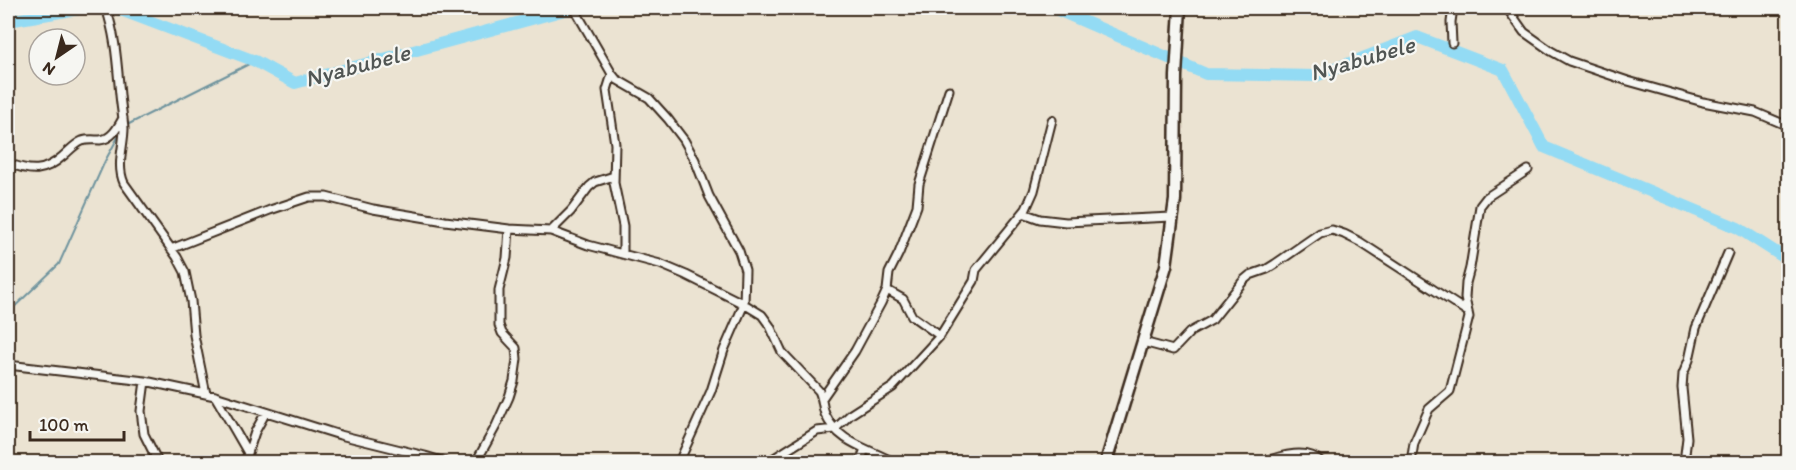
<svg xmlns="http://www.w3.org/2000/svg" width="1796" height="470" font-family="Itim,sans-serif">
	<rect width="100%" height="100%" fill="#ebe3d2"/>
	<filter id="ink" filterUnits="userSpaceOnUse"><feTurbulence type="fractalNoise" baseFrequency=".0167" numOctaves="2"/><feDisplacementMap in="SourceGraphic" scale="12" xChannelSelector="R" yChannelSelector="G"/><feConvolveMatrix kernelMatrix="1 2 1 2 8 2 1 2 1" color-interpolation-filters="sRGB"/></filter>
	<g filter="url(#ink)">
		<g fill="none" stroke-linecap="round" stroke-linejoin="round">
			<!-- stream -->
			<path stroke="#70949e" stroke-width="2" d="M 125,126 L 255,61
				M 8,313 L 59,264 L 105,161 L 122,130"/>
			<!-- river -->
			<path stroke="#93dbf4" stroke-width="12" d="M 115,8 L 255,61 L 295,83 L 572,8
				M 1053,8 L 1206,74 L 1316,76 L 1417,37 L 1503,70 L 1544,147 L 1738,228 L 1788,260
				M 8,21 L 84,8"/>
			<defs>
				<path id="street" d="M 106,8 C 116,37 117,64 120,95 C 121,106 123,117 124,128 C 124,146 116,165 124,183 L 177,257 L 185,272 L 191,301 L 194,335 L 206,394
					M 574,8 L 612,74 L 616,79 L 649,98 L 668,119 L 684,140 L 695,160 L 709,196 L 739,251 L 745,270 L 744,304 L 724,350 L 711,391 L 679,462
					M 1507,8 L 1524,32 L 1551,51 L 1569,61 L 1628,81 L 1703,102 L 1755,112 L 1788,126
					M 1452,43 L 1451,22 L 1453,8
					M 612,74 L 607,90 L 615,144 L 614,183 L 623,226 L 623,253
					M 8,163 C 31,172 44,173 63,156 C 69,151 75,144 82,141 C 88,139 94,140 100,140 C 112,139 118,127 123,118
					M 1023,213 L 1040,219 L 1066,222 L 1172,217
					M 551,231 L 571,211 L 589,187 L 595,182 L 614,176
					M 171,249 L 270,210 L 309,197 L 326,197 L 373,209 L 445,221 L 509,229 L 551,231 L 588,245 L 660,264 L 686,275 L 744,304 L 762,315 L 770,326 L 782,352 L 819,391 C 823,399 822,406 825,414 C 838,443 868,448 893,462
					M 887,290 L 903,299 L 912,316 L 940,336
					M 1143,342 L 1173,350 L 1190,332 L 1212,320 L 1244,280 L 1250,275 L 1267,269 L 1275,264 L 1320,233 L 1332,230 L 1344,234 L 1360,242 L 1468,312
					M 8,365 L 145,381 L 215,396 L 340,435 L 425,456 L 445,462
					M 145,381 L 141,411 L 144,434 L 158,462
					M 215,396 L 248,453
					M 823,397 L 855,351 L 881,303 L 887,290 L 889,273 L 899,253 L 917,206 L 919,184 L 949,90
					M 245,462 L 255,432 L 266,412
					M 476,462 L 496,426 L 509,397 L 514,381 L 517,359 L 516,348 L 502,333 L 499,325 L 499,290 L 507,258 L 509,229
					M 768,462 L 817,431 L 835,429 L 851,414 L 893,387 L 940,336 L 974,281 L 976,270 L 1026,209 L 1034,191 L 1052,120
					M 860,462 L 865,449
					M 1265,462 C 1281,455 1308,448 1321,462
					M 1411,462 L 1414,443 L 1429,409 L 1450,391 L 1469,317 L 1465,298 L 1466,283 L 1470,268 L 1480,206 L 1487,197 L 1528,170
					M 1684,462 L 1687,438 L 1682,388 L 1683,374 L 1689,360 L 1696,328 L 1728,253"/>
				<path id="secondary" d="M 1106,462 L 1166,266 L 1175,200 L 1176,76 L 1180,8"/>
			</defs>
			<!-- street casing -->
			<use href="#street" stroke="#3b2a1e" stroke-width="11"/>
			<!-- secondary casing -->
			<use href="#secondary" stroke="#3b2a1e" stroke-width="15"/>
			<!-- street -->
			<use href="#street" stroke="#f6f6f2" stroke-width="7"/>
			<!-- secondary -->
			<use href="#secondary" stroke="#f6f6f2" stroke-width="10"/>
		</g>
	</g>
	<g text-anchor="middle" dominant-baseline="central" stroke-width="4.5" stroke-linejoin="round" paint-order="stroke">
		<!-- water labels -->
		<g font-size="24" font-style="italic" fill="#515654" stroke="#f6f6f2">
			<text transform="translate(1362 58) rotate(-16)">Nyabubele</text>
			<text transform="translate(357 65) rotate(-15)">Nyabubele</text>
		</g>
	</g>
	<!-- margin -->
	<rect width="1796" height="470" fill="none" stroke="#f6f6f2" stroke-width="30"/>
	<rect x="15" y="15" width="1766" height="440" fill="none" stroke="#3b2a1e" stroke-width="2" filter="url(#ink)"/>
	<!-- north arrow -->
	<g transform="translate(57 57) rotate(215)"><circle r="28" fill="#f6f6f2" stroke="#aba49d" stroke-width="1.5"/>
	<path d="M0-4.5L10 22L0 15L-10 22Z" fill="#3b2a1e"/>
	<text y="-9" font-size="16" font-weight="bold" text-anchor="middle" fill="#3b2a1e">N</text>
	</g>
	<!-- scale -->
	<path d="M30 431v9h94v-9" fill="none" stroke="#3b2a1e" stroke-width="3"/>
	<text x="39" y="431" font-size="18" fill="#3b2a1e" stroke="#f6f6f2" stroke-width="4.5" paint-order="stroke">100 m</text>
</svg>
